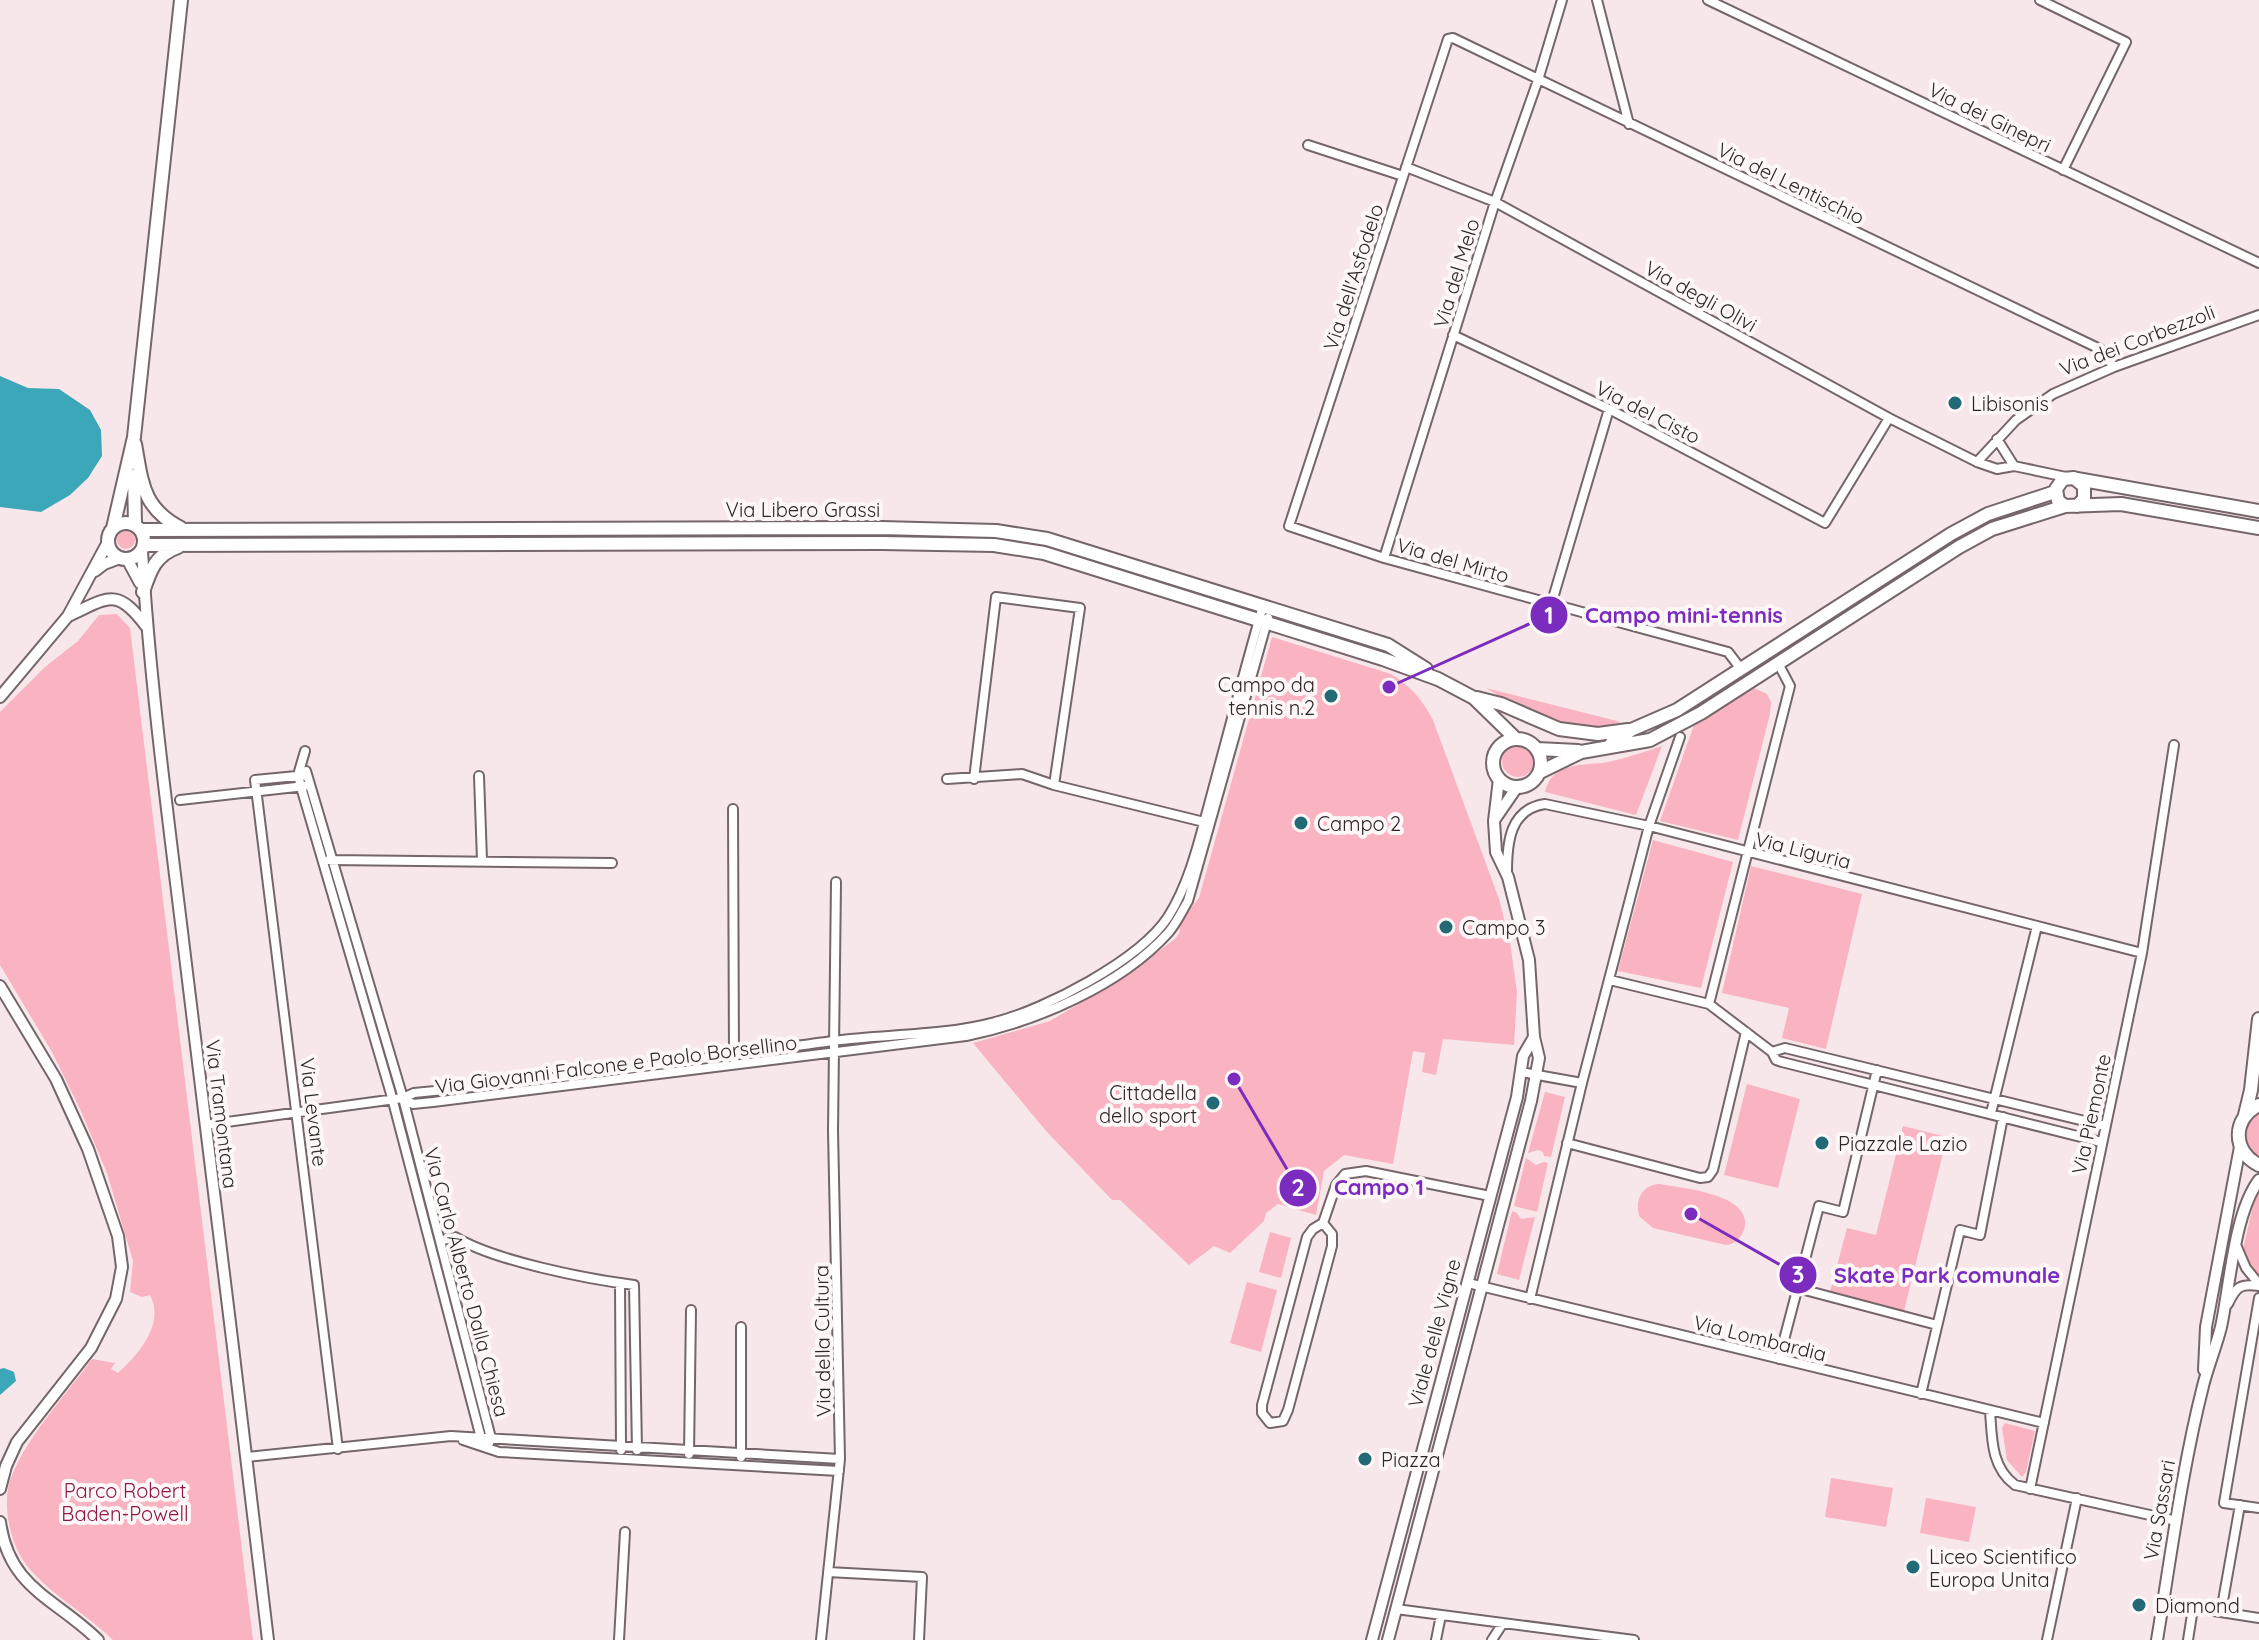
<svg xmlns="http://www.w3.org/2000/svg" width="2259" height="1640" font-family="Quicksand,sans-serif">
	<rect width="100%" height="100%" fill="#f7e7ea"/>
	<!-- green -->
	<path fill="#fab3c1" d="M117 540a9 9 0 1 1 18 0a9 9 0 1 1-18 0Z
		M 117,614 L 130,628 L 253,1640 L 113,1640 C 88,1615 45,1591 25,1563 C 9,1541 1,1500 12,1475 C 30,1433 65,1396 92,1359 L 115,1363 L 111,1369 L 118,1373 C 139,1354 165,1324 150,1295 L 142,1297 L 130,1292 L 133,1261 L 107,1173 L 80,1109 L 52,1052 L 0,965 L 0,712 L 45,667 L 78,641 L 99,615 Z
		M 1272,637 L 1391,674 C 1411,687 1422,699 1433,720 L 1499,899 L 1510,942 L 1517,992 L 1514,1045 L 1443,1039 L 1436,1075 L 1422,1072 L 1425,1053 L 1413,1051 L 1393,1164 L 1344,1155 L 1324,1171 L 1316,1215 L 1278,1204 L 1266,1213 L 1264,1221 L 1230,1253 L 1214,1246 L 1189,1265 L 1120,1200 L 1112,1200 L 1046,1131 L 973,1043 L 1050,1021 L 1121,979 L 1175,939 L 1180,932 L 1179,922 L 1199,898 Z
		M 1486,688 L 1621,722 C 1572,736 1527,713 1486,688 Z
		M 1754,688 L 1767,694 L 1771,702 L 1770,714 L 1738,840 L 1660,821 L 1694,725 Z
		M1502 761a16 16 0 1 1 32 0a16 16 0 1 1-32 0Z
		M 1662,746 L 1636,815 L 1545,792 C 1552,761 1584,766 1608,762 C 1626,758 1644,752 1662,746 Z
		M 1653,840 L 1733,862 L 1701,988 L 1618,971 Z
		M 1751,866 L 1862,894 L 1826,1049 L 1782,1038 L 1789,1008 L 1722,993 Z
		M 1747,1084 L 1800,1099 L 1778,1188 L 1724,1175 Z
		M 1545,1092 L 1565,1097 L 1551,1157 L 1544,1156 L 1543,1152 L 1538,1150 L 1528,1153 Z
		M 2259,1113 L 2259,1156 C 2242,1144 2242,1125 2259,1113 Z
		M 1903,1126 L 1947,1137 L 1904,1311 L 1830,1292 L 1847,1228 L 1876,1235 Z
		M 1526,1158 L 1536,1165 L 1544,1162 L 1548,1163 L 1537,1212 L 1514,1206 Z
		M 1659,1184 C 1681,1188 1756,1194 1744,1230 C 1740,1239 1735,1244 1726,1245 L 1653,1228 L 1639,1216 C 1635,1200 1642,1185 1659,1184 Z
		M 2259,1187 L 2259,1284 L 2241,1258 L 2256,1192 Z
		M 1512,1211 L 1517,1213 L 1521,1219 L 1535,1217 L 1519,1280 L 1497,1274 Z
		M 1270,1232 L 1291,1238 L 1281,1278 L 1259,1272 Z
		M 1247,1282 L 1277,1290 L 1261,1352 L 1230,1343 Z
		M 2005,1423 L 2035,1431 L 2026,1472 L 2022,1477 L 2007,1460 L 2002,1428 Z
		M 1831,1478 L 1893,1488 L 1886,1527 L 1825,1517 Z
		M 1926,1498 L 1976,1507 L 1969,1542 L 1920,1533 Z"/>
	<!-- water -->
	<path fill="#3ca7b8" d="M 0,376 L 28,388 L 59,389 L 90,410 L 101,430 L 102,456 L 88,478 L 70,495 L 41,512 L 0,507 Z
		M 4,1368 L 14,1372 L 16,1381 L 0,1395 L 0,1369 Z"/>
	<g fill="none" stroke-linecap="round" stroke-linejoin="round">
		<defs>
			<path id="minor" d="M 1597,0 L 1629,124
				M 1708,0 L 2259,263
				M 2040,0 L 2126,42 L 2063,170
				M 1308,145 L 1403,176
				M 1406,167 L 1495,202 L 1889,418 L 1977,462 L 1997,469 L 2014,466 L 2066,477
				M 1453,335 L 1609,409 L 1825,523 L 1889,418
				M 1997,439 L 2014,466
				M 1977,462 L 2016,420 L 2053,394 L 2114,367 L 2259,315
				M 1384,558 L 1495,202 L 1538,80 L 1562,0
				M 1551,605 L 1609,409
				M 1741,669 L 1728,652 L 1384,558 L 1289,526 L 1448,39 L 1453,38 L 2100,349 L 2114,367
				M 305,751 L 298,775 L 301,787 L 391,1094 L 481,1438 L 487,1448
				M 306,771 L 403,1098 L 491,1438 L 487,1448
				M 307,775 L 255,780 L 338,1449
				M 479,776 L 482,860
				M 947,779 L 1022,774 L 1054,785 L 1204,822
				M 974,779 L 996,597 L 1080,608 L 1054,785
				M 180,800 L 305,786
				M 733,809 L 734,1059
				M 329,860 L 612,863
				M 1507,872 C 1507,842 1510,809 1545,804 L 1649,826 L 2142,953
				M 1610,980 L 1709,1004 L 1772,1052 L 1776,1060 L 1782,1062 L 2101,1142
				M 1709,1004 L 1790,686 L 1778,663
				M 1772,1052 L 1785,1048 L 2105,1126
				M 1521,1072 L 1582,1083
				M 403,1098 L 413,1104 L 433,1102 L 966,1036 C 1035,1022 1120,986 1168,933 C 1176,924 1182,911 1188,901 L 1268,618
				M 1991,1113 L 2037,926
				M 205,1125 L 403,1098 L 414,1093 C 554,1080 694,1060 833,1041 C 886,1034 943,1036 995,1022 C 1044,1010 1140,960 1168,917 C 1191,881 1201,833 1212,793 C 1229,730 1245,668 1263,606
				M 1567,1143 L 1700,1178 L 1708,1177 L 1713,1170 L 1746,1032
				M 1323,1223 L 1332,1234 L 1332,1246 L 1288,1410 L 1283,1421 L 1270,1423 L 1262,1413 L 1262,1405 L 1307,1237 L 1313,1229 Z
				M 1323,1223 L 1336,1185 L 1345,1174 L 1366,1171 L 1490,1196
				M 440,1241 L 455,1237 C 495,1261 587,1279 634,1285 L 637,1450
				M 2237,1247 L 2246,1268 L 2259,1284
				M 620,1283 L 621,1450
				M 1468,1283 L 2044,1423
				M 1797,1288 L 1937,1325
				M 2259,1298 L 2224,1503 L 2259,1508
				M 1530,1299 L 1582,1083 L 1649,826 L 1680,737
				M 2228,1304 C 2236,1287 2240,1283 2259,1286
				M 1779,1359 L 1819,1206 L 1843,1212 L 1877,1070
				M 1921,1394 L 1960,1230 L 1980,1235 L 2003,1117
				M 1990,1410 C 1992,1439 1991,1467 2015,1485 L 2177,1521
				M 463,1440 L 499,1452 L 839,1471
				M 689,1454 L 691,1310
				M 247,1457 L 451,1436 L 840,1459
				M 741,1457 L 741,1327
				M 2030,1489 L 2142,953 L 2174,745
				M 828,1572 L 922,1577 L 919,1640
				M 2163,1603 L 2259,1618
				M 1396,1609 L 1634,1640
				M 2221,1612 L 2240,1505
				M 619,1640 L 625,1532
				M 821,1640 L 840,1459 L 833,1131 L 836,882
				M 1436,1640 L 1441,1615
				M 1492,1640 L 1503,1623
				M 2047,1640 L 2077,1498
				M 2188,1640 L 2193,1608"/>
			<path id="tertiary" d="M 142,551 C 150,684 168,816 184,948 C 211,1179 242,1409 268,1640
				M 127,559 L 140,583
				M 95,571 L 104,564 L 120,558
				M 68,616 C 108,598 116,586 146,626
				M 0,697 L 68,616 L 108,542
				M 1495,819 L 1517,787
				M 0,986 L 56,1079 L 88,1149 L 118,1236 L 122,1267 L 116,1299 L 91,1348 L 17,1442 L 6,1466 L 0,1489
				M 2204,1370 L 2206,1327 L 2240,1147
				M 0,1522 C 9,1589 57,1599 98,1640
				M 1372,1640 L 1517,1097 L 1523,1056 L 1534,1037
				M 1388,1640 L 1531,1101 L 1539,1058 L 1534,1037 L 1529,960 L 1508,877 L 1496,852 L 1494,821 L 1499,779
				M 2157,1640 C 2171,1556 2182,1469 2203,1386 C 2208,1366 2216,1347 2221,1327 C 2230,1286 2234,1213 2259,1180"/>
			<path id="secondary" d="M 135,444 C 142,482 142,508 181,528
				M 134,476 L 135,524
				M 2077,479 L 2259,511
				M 2077,506 L 2084,499 L 2084,486 L 2074,478 L 2063,479 L 2056,489 L 2058,501 L 2065,506 L 2121,504 L 2259,528
				M108 541a18 18 0 1 1 36 0a18 18 0 1 1-36 0Z
				M 113,528 L 134,437 L 181,0
				M 141,530 L 881,528 L 996,531 L 1047,539 L 1388,645 L 1426,669
				M 144,545 L 881,543 L 994,545 L 1044,553 L 1383,659 L 1438,679 L 1474,698 L 1515,738
				M 143,592 C 150,571 155,555 178,547
				M 1477,698 L 1501,704 L 1559,729 L 1598,734 L 1628,730
				M1493 763a24 24 0 1 1 48 0a24 24 0 1 1-48 0Z
				M 1611,744 L 1631,730 L 1677,710 L 1951,534 L 1988,514 L 2055,492
				M 1537,749 L 1578,751
				M 1540,772 L 1581,752 L 1650,740 L 1701,713 L 1959,547 L 1992,529 L 2065,506
				M 2259,1105 C 2232,1118 2232,1152 2259,1165
				M 2245,1115 L 2251,1090 L 2259,1019"/>
		</defs>
		<!-- minor casing -->
		<use href="#minor" stroke="#746669" stroke-width="12"/>
		<!-- tertiary casing -->
		<use href="#tertiary" stroke="#746669" stroke-width="14"/>
		<!-- secondary casing -->
		<use href="#secondary" stroke="#746669" stroke-width="16"/>
		<!-- minor -->
		<use href="#minor" stroke="#fff" stroke-width="8"/>
		<!-- tertiary -->
		<use href="#tertiary" stroke="#fff" stroke-width="10"/>
		<!-- secondary -->
		<use href="#secondary" stroke="#fff" stroke-width="12"/>
	</g>
	<!-- markers -->
	<g fill="#226b76" stroke="#fef7f8" stroke-width="3">
		<circle cx="1955" cy="403" r="8"/>
		<circle cx="1331" cy="696" r="8"/>
		<circle cx="1301" cy="823" r="8"/>
		<circle cx="1446" cy="927" r="8"/>
		<circle cx="1213" cy="1103" r="8"/>
		<circle cx="1822" cy="1143" r="8"/>
		<circle cx="1365" cy="1459" r="8"/>
		<circle cx="1913" cy="1567" r="8"/>
		<circle cx="2139" cy="1605" r="8"/>
	</g>
	<g text-anchor="middle" dominant-baseline="central" stroke-width="8" stroke-linejoin="round" paint-order="stroke">
		<!-- street labels -->
		<g font-size="20" fill="#2d2728" stroke="#fef7f8">
			<text transform="translate(1990 117) rotate(26)">Via dei Ginepri</text>
			<text transform="translate(1791 183) rotate(26)">Via del Lentischio</text>
			<text transform="translate(1456 273) rotate(-73)">Via del Melo</text>
			<text transform="translate(1353 277) rotate(-72)">Via dell'Asfodelo</text>
			<text transform="translate(1701 296) rotate(29)">Via degli Olivi</text>
			<text transform="translate(2137 340) rotate(-21)">Via dei Corbezzoli</text>
			<text transform="translate(1648 412) rotate(27)">Via del Cisto</text>
			<text x="803" y="509">Via Libero Grassi</text>
			<text transform="translate(1453 560) rotate(16)">Via del Mirto</text>
			<text transform="translate(1803 850) rotate(14)">Via Liguria</text>
			<text transform="translate(616 1064) rotate(-7)">Via Giovanni Falcone e Paolo Borsellino</text>
			<text transform="translate(314 1112) rotate(83)">Via Levante</text>
			<text transform="translate(222 1114) rotate(83)">Via Tramontana</text>
			<text transform="translate(2091 1114) rotate(-78)">Via Piemonte</text>
			<text transform="translate(467 1282) rotate(75)">Via Carlo Alberto Dalla Chiesa</text>
			<text transform="translate(1434 1333) rotate(-75)">Viale delle Vigne</text>
			<text transform="translate(1760 1338) rotate(14)">Via Lombardia</text>
			<text transform="translate(822 1341) rotate(-91)">Via della Cultura</text>
			<text transform="translate(2159 1510) rotate(-80)">Via Sassari</text>
		</g>
		<!-- poi labels -->
		<g font-size="20" fill="#2d2728" stroke="#fef7f8" text-anchor="start">
			<text x="1971" y="403">Libisonis</text>
			<text x="1315" y="684" text-anchor="end">Campo da<tspan x="1315" dy="23">tennis n.2</tspan></text>
			<text x="1317" y="823">Campo 2</text>
			<text x="1462" y="927">Campo 3</text>
			<text x="1197" y="1092" text-anchor="end">Cittadella<tspan x="1197" dy="23">dello sport</tspan></text>
			<text x="1838" y="1143">Piazzale Lazio</text>
			<text x="1381" y="1459">Piazza</text>
			<text x="1929" y="1556">Liceo Scientifico<tspan x="1929" dy="23">Europa Unita</tspan></text>
			<text x="2155" y="1605">Diamond</text>
		</g>
		<!-- park labels -->
		<g font-size="20" fill="#8d1842" stroke="#fef7f8">
			<text x="125" y="1490">Parco Robert<tspan x="125" dy="23">Baden-Powell</tspan></text>
		</g>
	</g>
	<!-- callouts -->
	<path fill="none" stroke="#7b2cbf" stroke-width="3" d="M1389 687L1549 615M1234 1079L1298 1188M1691 1214L1798 1275"/>
	<g fill="#7b2cbf" stroke="#fef7f8" stroke-width="3">
		<circle cx="1389" cy="687" r="8"/>
		<circle cx="1234" cy="1079" r="8"/>
		<circle cx="1691" cy="1214" r="8"/>
		<circle cx="1549" cy="615" r="20"/>
		<circle cx="1298" cy="1188" r="20"/>
		<circle cx="1798" cy="1275" r="20"/>
	</g>
	<g font-size="24" text-anchor="middle" font-weight="bold" fill="#fff">
		<text x="1549" y="624">1</text>
		<text x="1298" y="1196">2</text>
		<text x="1798" y="1283">3</text>
	</g>
	<g font-size="22" text-anchor="middle" font-weight="bold" fill="#7b2cbf" stroke="#fef7f8" stroke-width="8" stroke-linejoin="round" paint-order="stroke">
		<text x="1684" y="623">Campo mini-tennis</text>
		<text x="1379" y="1195">Campo 1</text>
		<text x="1947" y="1283">Skate Park comunale</text>
	</g>
</svg>
